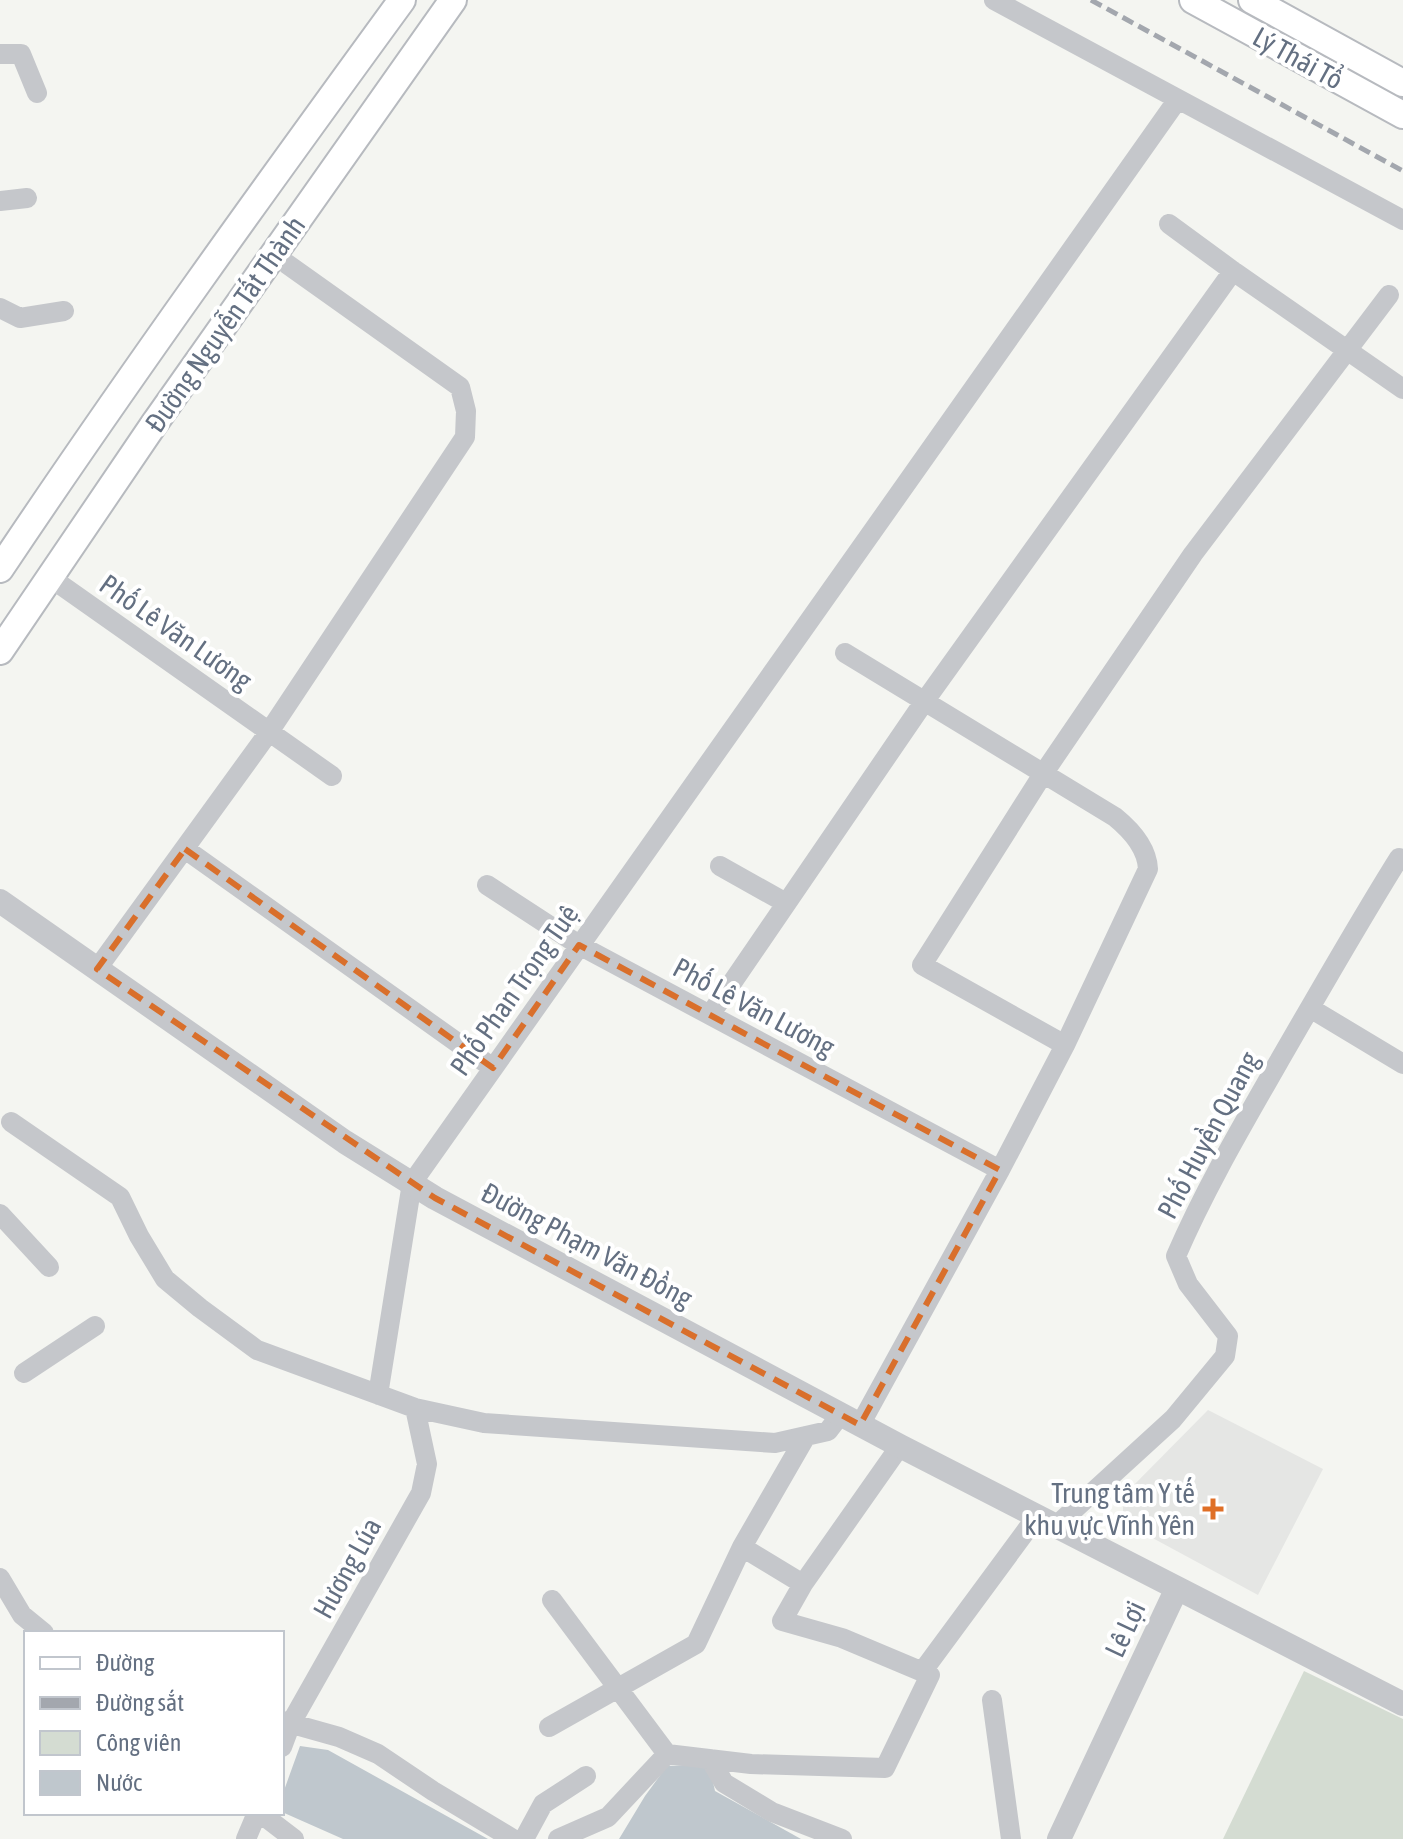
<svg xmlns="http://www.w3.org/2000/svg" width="1403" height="1839" font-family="'Asap Condensed',sans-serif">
	<rect width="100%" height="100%" fill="#f4f5f1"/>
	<!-- built -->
	<path fill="#e5e6e4" d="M 1208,1410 L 1323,1469 L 1258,1595 L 1123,1522 L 1123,1496 Z"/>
	<!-- green -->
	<path fill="#d4dcd2" d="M 1304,1671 L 1403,1719 L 1403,1839 L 1223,1839 Z"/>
	<!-- water -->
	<path fill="#bfc7cd" d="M 300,1746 L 328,1750 L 488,1839 L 343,1839 L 282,1812 L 282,1796 Z
		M 709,1764 L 715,1791 L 801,1839 L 619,1839 L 645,1796 L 667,1766 Z"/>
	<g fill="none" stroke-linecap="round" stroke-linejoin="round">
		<defs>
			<path id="secondary" d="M 1193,0 L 1403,115
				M 1252,0 L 1403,83
				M 0,569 C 129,376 265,188 402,0
				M 0,651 L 154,424 L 453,0"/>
		</defs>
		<!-- secondary casing -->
		<use href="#secondary" stroke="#b7babf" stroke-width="30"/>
		<!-- minor -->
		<path stroke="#c5c7cb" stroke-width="20" d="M 994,0 L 1403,220
			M 0,54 L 21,54 L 37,93
			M 0,201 L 27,198
			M 1169,224 L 1233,271 L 1403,389
			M 0,308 L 20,318 L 64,311
			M 51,578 L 332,776
			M 845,653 L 1115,817 C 1131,830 1147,848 1148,869 L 1065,1045 L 1000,1170 L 860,1425
			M 185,849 L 493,1068
			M 720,866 L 786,903
			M 487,885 L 579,945 L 1000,1170
			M 97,969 L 269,732 L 465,437 L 466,411 L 460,387 L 287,264
			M 1310,1008 L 1403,1064
			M 710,1015 L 924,702 L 1233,271
			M 1065,1045 L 922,965 L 1043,774 L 1193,554 L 1389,295
			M 11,1122 L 120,1197 L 139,1236 L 165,1279 L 200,1308 L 257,1350 L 415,1408 L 484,1423 L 775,1443 L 828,1431 L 841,1414
			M 0,1214 L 49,1267
			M 24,1373 L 95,1326
			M 378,1395 L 412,1183 L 1178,99
			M 1056,1526 L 1173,1419 L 1225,1356 L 1228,1336 L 1188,1284 L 1176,1256 C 1205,1189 1242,1126 1278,1063 C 1318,994 1357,925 1399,858 L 1403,861
			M 742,1547 L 803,1584
			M 0,1578 L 22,1615 L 44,1633
			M 552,1600 L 667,1754 L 751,1764 L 885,1768 L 930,1675 L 842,1638 L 782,1621 L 803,1584 L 900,1446
			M 922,1672 L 1037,1516
			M 992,1700 L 1011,1839
			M 282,1721 L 339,1737 L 378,1754 L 433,1791 L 513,1839
			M 549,1727 L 696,1644 L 742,1547 L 806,1436
			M 282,1747 L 291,1723 L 421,1493 L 427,1464 L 415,1408
			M 710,1759 L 724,1783 L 772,1812 L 842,1839
			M 260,1813 L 294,1839
			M 246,1839 L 257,1813
			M 524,1839 L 543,1804 L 586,1776
			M 558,1839 L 608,1817 L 667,1754"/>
		<!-- tertiary -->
		<path stroke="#c5c7cb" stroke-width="24" d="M 0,901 L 345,1142 L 435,1198 L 900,1446 L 1403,1704
			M 1059,1839 L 1177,1588"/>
		<!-- secondary -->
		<use href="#secondary" stroke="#fff" stroke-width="26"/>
		<!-- rail -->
		<path stroke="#a3a7ae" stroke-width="5" stroke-dasharray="12 6" stroke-linecap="butt" d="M 1091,0 L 1403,171"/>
	</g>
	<!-- marked area -->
	<path fill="none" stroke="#d96f2b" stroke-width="6" stroke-dasharray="16 10" stroke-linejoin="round" d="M 185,849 L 493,1068 L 579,945 L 1000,1170 L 860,1425 L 435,1198 L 97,969 Z"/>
	<!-- markers -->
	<path fill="#df6f26" stroke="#fff" stroke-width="3" d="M1209 1497h8v8h8v8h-8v8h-8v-8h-8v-8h8z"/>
	<g text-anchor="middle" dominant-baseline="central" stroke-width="8" stroke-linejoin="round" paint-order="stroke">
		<!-- street labels -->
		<g font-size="28" fill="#647082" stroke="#fff">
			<text transform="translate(1298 58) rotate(29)">Lý Thái Tổ</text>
			<text transform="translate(225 324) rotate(-55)">Đường Nguyễn Tất Thành</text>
			<text transform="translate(176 632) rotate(35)">Phố Lê Văn Lương</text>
			<text transform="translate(514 990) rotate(-55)">Phố Phan Trọng Tuệ</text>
			<text transform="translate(754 1007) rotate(28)">Phố Lê Văn Lương</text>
			<text transform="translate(1208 1135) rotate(-62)">Phố Huyền Quang</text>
			<text transform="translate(587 1245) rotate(28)">Đường Phạm Văn Đồng</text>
			<text transform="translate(347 1568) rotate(-61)">Hương Lúa</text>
			<text transform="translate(1125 1629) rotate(-65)">Lê Lợi</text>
		</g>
		<!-- poi labels -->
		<g font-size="28" fill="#647082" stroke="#fff" text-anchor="end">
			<text x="1195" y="1493">Trung tâm Y tế<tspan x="1195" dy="32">khu vực Vĩnh Yên</tspan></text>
		</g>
	</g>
	<!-- legend -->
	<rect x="24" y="1631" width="260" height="184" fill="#ffffff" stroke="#c1c6cd" stroke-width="2"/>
	<rect x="40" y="1657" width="40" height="12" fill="#ffffff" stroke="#c1c6cd" stroke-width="2"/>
	<text x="96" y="1671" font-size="24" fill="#647082">Đường</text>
	<rect x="40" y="1697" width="40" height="12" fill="#a3a7ae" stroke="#c1c6cd" stroke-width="2"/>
	<text x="96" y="1711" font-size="24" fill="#647082">Đường sắt</text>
	<rect x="40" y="1731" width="40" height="24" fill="#d4dcd2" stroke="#c1c6cd" stroke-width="2"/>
	<text x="96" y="1751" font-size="24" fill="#647082">Công viên</text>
	<rect x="40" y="1771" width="40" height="24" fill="#bfc7cd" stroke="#c1c6cd" stroke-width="2"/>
	<text x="96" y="1791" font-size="24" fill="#647082">Nước</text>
</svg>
